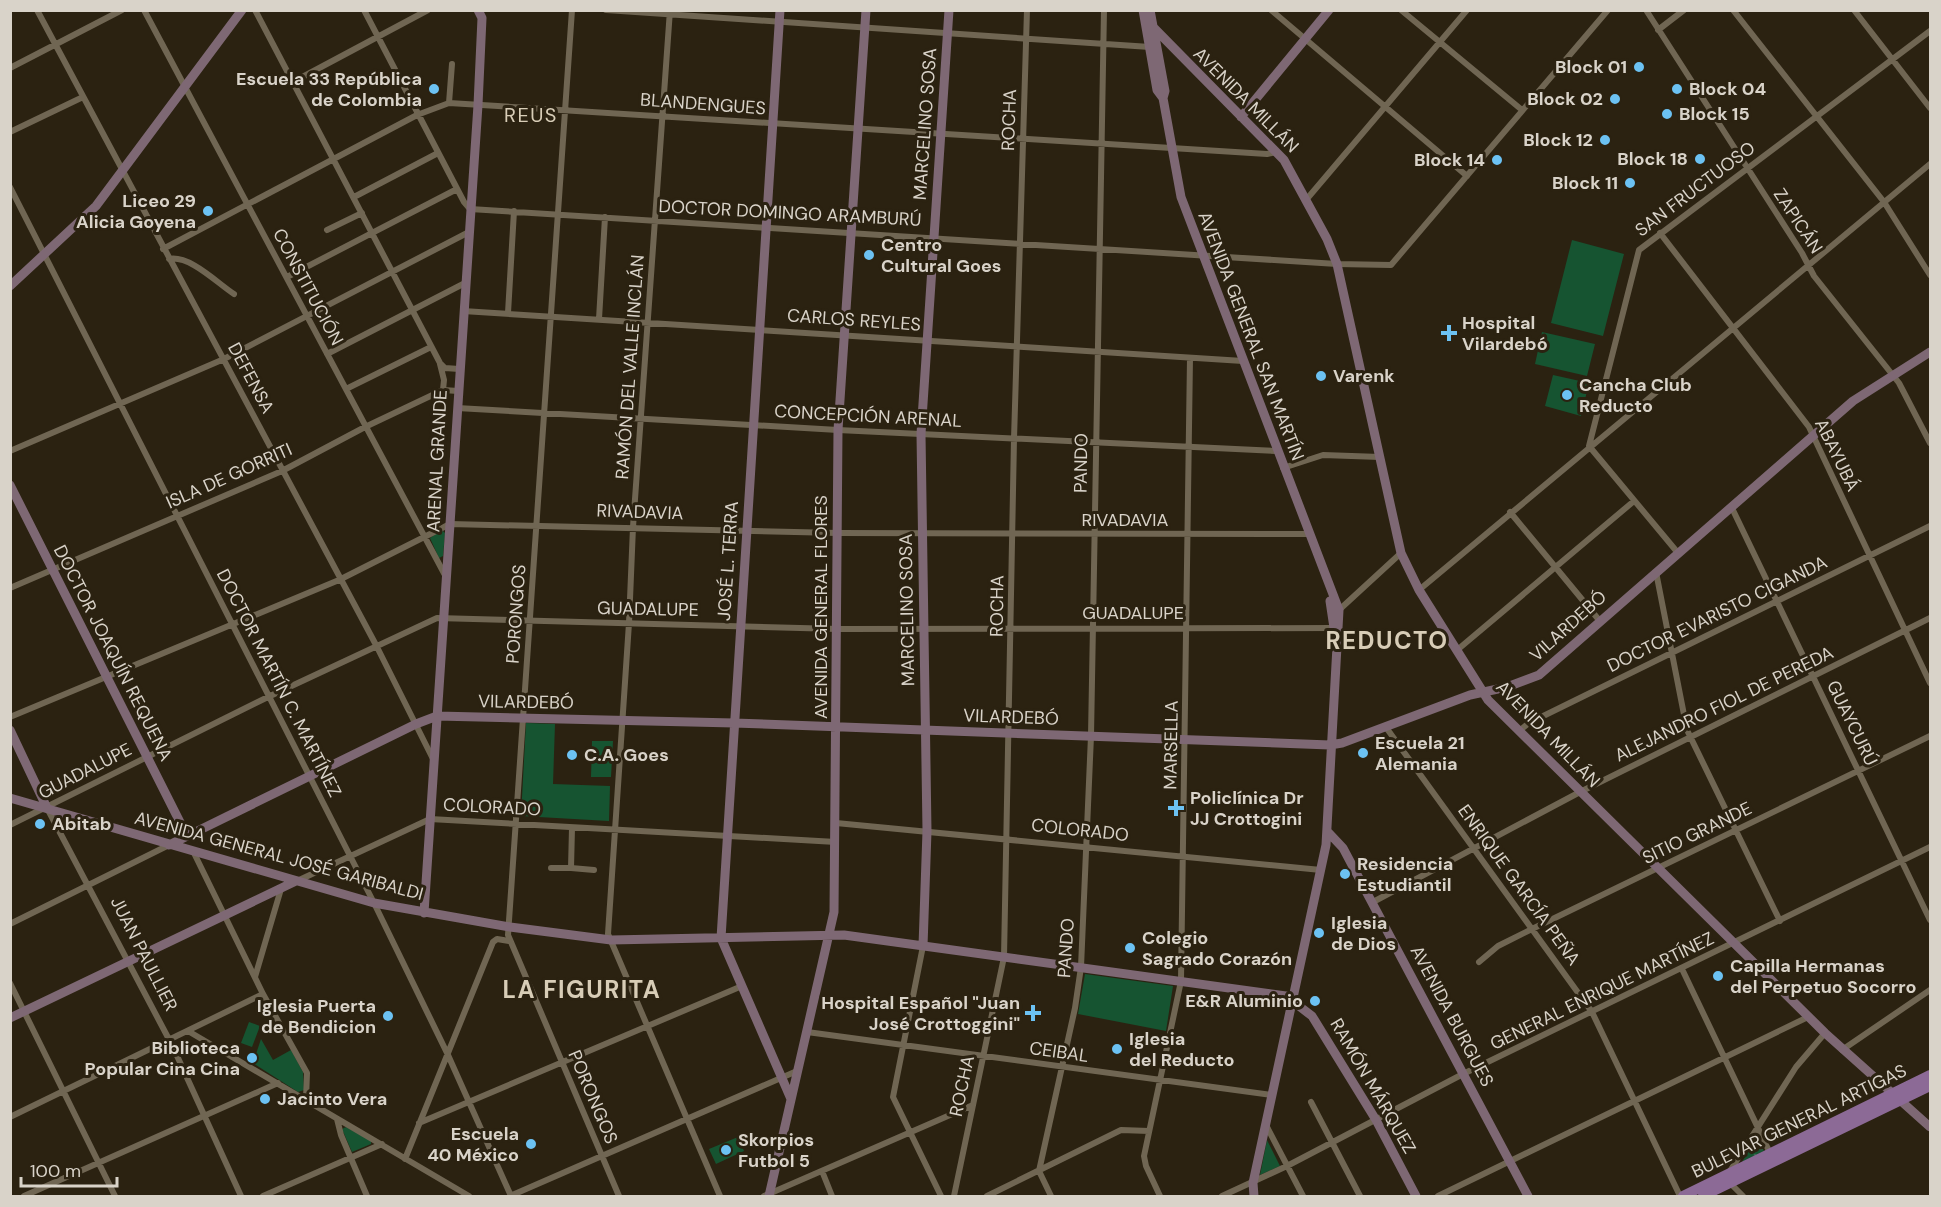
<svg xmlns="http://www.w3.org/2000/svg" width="1941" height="1207" font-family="'DM Sans',sans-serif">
	<defs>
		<pattern id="grass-dots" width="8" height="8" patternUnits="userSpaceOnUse" patternTransform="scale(1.5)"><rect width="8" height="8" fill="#165431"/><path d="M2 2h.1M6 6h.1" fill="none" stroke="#376c4e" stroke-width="1.8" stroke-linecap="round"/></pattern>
	</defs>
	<rect width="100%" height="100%" fill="#2b2211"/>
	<!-- grass -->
	<path fill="url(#grass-dots)" d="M 1756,1139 L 1759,1141 L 1764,1151 L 1742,1162 Z"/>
	<!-- park -->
	<path fill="#165431" d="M 1572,240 L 1624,254 L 1603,336 L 1551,323 Z
		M 1542,332 L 1595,344 L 1587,376 L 1535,364 Z
		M 1553,375 L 1589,383 L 1581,416 L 1545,406 Z
		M 442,530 L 445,533 L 443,556 L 439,558 L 430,538 Z
		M 526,723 L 555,724 L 553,784 L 610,786 L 609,821 L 521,816 Z
		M 592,741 L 613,741 L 611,777 L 591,777 Z
		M 1085,974 L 1173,986 L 1166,1031 L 1078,1014 Z
		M 249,1022 L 260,1026 L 252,1047 L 241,1043 Z
		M 261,1039 L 273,1060 L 291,1050 L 303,1072 L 304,1090 L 298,1092 L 253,1063 Z
		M 346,1127 L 371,1141 L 371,1144 L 352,1152 L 342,1129 Z
		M 738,1137 L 744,1151 L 716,1164 L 709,1149 Z
		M 1267,1140 L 1280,1166 L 1260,1175 Z"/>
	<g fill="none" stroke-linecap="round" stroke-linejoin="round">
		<!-- street -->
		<path stroke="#706653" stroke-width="6" d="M 37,10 L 376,645 L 434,761
			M 144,10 L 446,577
			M 255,10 L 440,363 L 445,368 L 459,369
			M 364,10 L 464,202 L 470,209 L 1337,264 L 1391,265 L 1608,10
			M 572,10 L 508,935 L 619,1196
			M 606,10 L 1150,47
			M 670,10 L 633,527 L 629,623 L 608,934 L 720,1196
			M 1271,10 L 1467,176
			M 1401,10 L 1522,110
			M 1646,10 L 1802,253 L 1814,276 L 1899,383 L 1930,443
			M 1733,10 L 1884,202 L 1930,275
			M 1854,10 L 1930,108
			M 1658,30 L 1684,10
			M 10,68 L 122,10
			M 293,82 L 428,10
			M 449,103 L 452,64
			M 10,132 L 83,97
			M 10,187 L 374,903 L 448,1055 L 511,1196
			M 354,197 L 438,153
			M 1306,200 L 1467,10
			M 327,230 L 362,213
			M 1660,233 L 1809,427 L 1930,683
			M 163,249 L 417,115 L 449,103 L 1267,154 L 1276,152
			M 169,259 C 190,255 217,283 234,294
			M 287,277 L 457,189
			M 463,311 L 1243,361
			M 508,313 L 514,211
			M 599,319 L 605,217
			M 327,354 L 465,283
			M 440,364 L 444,380 L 443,390
			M 346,389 L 431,347
			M 457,408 L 838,430 L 1276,451
			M 10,451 L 224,359 L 469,232
			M 1283,468 L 1323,455 L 1380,457
			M 1731,506 L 1930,920
			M 1510,512 L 1599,620
			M 1678,553 L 1589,446 L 1639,250 L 1930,31
			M 1656,572 L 1687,730 L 1780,921
			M 10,588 L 282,471 L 365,427 L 443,390 L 458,391
			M 1419,590 L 1930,164
			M 1336,610 L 1339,610 L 1401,553
			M 1456,651 L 1634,501
			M 10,717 L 339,580 L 450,524 L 838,533 L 1309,534
			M 1385,726 L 1592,1012 L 1680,1196
			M 1519,731 L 1529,723 L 1930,526
			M 47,808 L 173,1047 L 241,1196
			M 836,823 L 1321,870
			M 10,825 L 268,697 L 437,618 L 838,629 L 1333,628
			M 572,828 L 571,868 L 594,870
			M 193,851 L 263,994 L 307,1073 L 306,1099
			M 551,868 L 571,868
			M 297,881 L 430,819 L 836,842
			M 1373,902 L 1580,792 L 1930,618
			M 10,924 L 169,845
			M 923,946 L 893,1097 L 941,1196
			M 1479,962 L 1498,946 L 1532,929 L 1930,736
			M 1682,969 L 1770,1153
			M 255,977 L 281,889
			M 10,983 L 115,1196
			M 188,1031 L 469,1196
			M 807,1032 L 1272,1095
			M 1842,1050 L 1930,990
			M 1311,1102 L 1360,1196
			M 10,1117 L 263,994
			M 337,1119 L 341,1135 L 367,1196
			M 419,1123 L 742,986
			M 1266,1125 L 1303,1196
			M 405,1159 L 493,942 L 497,939 L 509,941
			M 822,1171 L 832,1196
			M 1730,1171 L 1796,1067 L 1825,1033
			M 1730,1183 L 1743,1196
			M 24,1196 L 278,1083
			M 263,1196 L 382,1144
			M 510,1196 L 797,1071
			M 764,1196 L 973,1105
			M 954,1196 L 1004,957 L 1014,439 L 1027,10
			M 987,1196 L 1121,1130 L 1149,1131
			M 1051,1196 L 1039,1171 L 1075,1008 L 1081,967 L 1091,736 L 1104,10
			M 1160,1196 L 1146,1166 L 1144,1156 L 1181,981 L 1190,358
			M 1222,1196 L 1287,1166 L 1463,1074 L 1930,847
			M 1438,1196 L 1808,1017"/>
		<!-- secondary -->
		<path stroke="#7e6874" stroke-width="9" d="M 780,10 L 721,938 L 791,1099
			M 1143,10 L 1157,90 L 1163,98
			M 1150,10 L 1165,91 L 1163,98 L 1181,197 L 1339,610 L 1326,845 L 1253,1183 L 1254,1196
			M 1154,28 L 1284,160 L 1327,239 L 1337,264 L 1401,553 L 1419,590 L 1488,700 L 1825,1033 L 1930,1127
			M 1241,117 L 1329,10
			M 10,286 L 96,206 L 242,10
			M 10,485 L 187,836
			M 1330,601 L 1336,641
			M 10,730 L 47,808
			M 10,798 L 374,903 L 510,927 L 611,940 L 844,935 L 1286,996 L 1312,1016 L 1376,1120 L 1416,1196
			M 1327,831 L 1343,848 L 1528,1196
			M 169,845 L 416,724 L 437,716 L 734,723 L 1330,745 L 1342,743 L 1470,695 L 1507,687 L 1539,675 L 1853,401 L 1930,352
			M 424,913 L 478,105 L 482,18 L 478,10
			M 923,946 L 927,831 L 921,434 L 949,10
			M 10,1018 L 296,881
			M 769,1196 L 834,912 L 838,430 L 866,10"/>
		<!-- primary -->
		<path stroke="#8c6a96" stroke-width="10" d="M 1683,1196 L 1930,1075
			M 1703,1196 L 1930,1086"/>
	</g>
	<!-- markers -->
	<g fill="#6cc2f3" stroke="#2b2211" stroke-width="2">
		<circle cx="1639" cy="67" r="6"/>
		<circle cx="434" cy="89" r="6"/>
		<circle cx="1677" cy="89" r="6"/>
		<circle cx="1615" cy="99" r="6"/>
		<circle cx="1667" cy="114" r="6"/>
		<circle cx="1605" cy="140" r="6"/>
		<circle cx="1700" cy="159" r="6"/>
		<circle cx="1497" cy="160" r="6"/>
		<circle cx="1630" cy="183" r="6"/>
		<circle cx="208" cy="211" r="6"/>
		<circle cx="869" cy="255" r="6"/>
		<path d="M1446 324h6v6h6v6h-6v6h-6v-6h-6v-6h6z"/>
		<circle cx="1321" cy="376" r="6"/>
		<circle cx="1567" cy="395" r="6"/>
		<circle cx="1363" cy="753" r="6"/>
		<circle cx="572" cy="755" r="6"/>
		<path d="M1173 799h6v6h6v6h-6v6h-6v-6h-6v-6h6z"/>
		<circle cx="40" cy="824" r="6"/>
		<circle cx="1345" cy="874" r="6"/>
		<circle cx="1319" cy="933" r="6"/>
		<circle cx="1130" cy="948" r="6"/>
		<circle cx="1718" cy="976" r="6"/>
		<circle cx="1315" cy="1001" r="6"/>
		<path d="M1030 1004h6v6h6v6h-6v6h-6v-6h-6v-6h6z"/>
		<circle cx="388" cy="1016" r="6"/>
		<circle cx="1117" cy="1049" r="6"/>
		<circle cx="252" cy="1058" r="6"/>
		<circle cx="265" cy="1099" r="6"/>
		<circle cx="531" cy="1144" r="6"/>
		<circle cx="726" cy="1150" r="6"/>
	</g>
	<g text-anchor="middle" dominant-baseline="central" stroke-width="6" stroke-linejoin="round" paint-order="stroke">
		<!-- poi labels -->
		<g font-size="18" font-weight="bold" fill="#d9d3c9" stroke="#2b2211" text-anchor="start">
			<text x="1627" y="67" text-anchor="end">Block 01</text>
			<text x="422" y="79" text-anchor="end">Escuela 33 República<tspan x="422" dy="21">de Colombia</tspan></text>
			<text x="1689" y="89">Block 04</text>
			<text x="1603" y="99" text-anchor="end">Block 02</text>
			<text x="1679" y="114">Block 15</text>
			<text x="1593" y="140" text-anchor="end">Block 12</text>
			<text x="1688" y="159" text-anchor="end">Block 18</text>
			<text x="1485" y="160" text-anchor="end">Block 14</text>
			<text x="1618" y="183" text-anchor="end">Block 11</text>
			<text x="196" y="201" text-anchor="end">Liceo 29<tspan x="196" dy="21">Alicia Goyena</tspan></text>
			<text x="881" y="245">Centro<tspan x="881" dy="21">Cultural Goes</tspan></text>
			<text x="1462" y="323">Hospital<tspan x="1462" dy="21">Vilardebó</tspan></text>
			<text x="1333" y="376">Varenk</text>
			<text x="1579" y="385">Cancha Club<tspan x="1579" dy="21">Reducto</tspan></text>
			<text x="1375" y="743">Escuela 21<tspan x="1375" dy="21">Alemania</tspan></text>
			<text x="584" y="755">C.A. Goes</text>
			<text x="1190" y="798">Policlínica Dr<tspan x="1190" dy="21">JJ Crottogini</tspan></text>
			<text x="52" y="824">Abitab</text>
			<text x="1357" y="864">Residencia<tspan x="1357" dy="21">Estudiantil</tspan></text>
			<text x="1331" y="923">Iglesia<tspan x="1331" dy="21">de Dios</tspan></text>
			<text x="1142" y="938">Colegio<tspan x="1142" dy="21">Sagrado Corazón</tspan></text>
			<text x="1730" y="966">Capilla Hermanas<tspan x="1730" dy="21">del Perpetuo Socorro</tspan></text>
			<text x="1303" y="1001" text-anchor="end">E&amp;R Aluminio</text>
			<text x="1020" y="1003" text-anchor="end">Hospital Español "Juan<tspan x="1020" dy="21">José Crottoggini"</tspan></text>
			<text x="376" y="1006" text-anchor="end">Iglesia Puerta<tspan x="376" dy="21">de Bendicion</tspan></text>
			<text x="1129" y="1039">Iglesia<tspan x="1129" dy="21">del Reducto</tspan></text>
			<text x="240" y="1048" text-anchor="end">Biblioteca<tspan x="240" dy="21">Popular Cina Cina</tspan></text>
			<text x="277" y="1099">Jacinto Vera</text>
			<text x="519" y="1134" text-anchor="end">Escuela<tspan x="519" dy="21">40 México</tspan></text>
			<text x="738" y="1140">Skorpios<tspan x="738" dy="21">Futbol 5</tspan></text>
		</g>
		<!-- street labels -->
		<g font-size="18" fill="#d9d3c9" stroke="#2b2211">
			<text transform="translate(1246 100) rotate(45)">AVENIDA MILLÁN</text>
			<text transform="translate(703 104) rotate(4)">BLANDENGUES</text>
			<text transform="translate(1009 120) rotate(-88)">ROCHA</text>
			<text transform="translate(925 124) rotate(-86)">MARCELINO SOSA</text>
			<text transform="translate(1695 189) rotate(-37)">SAN FRUCTUOSO</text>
			<text transform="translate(790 213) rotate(3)">DOCTOR DOMINGO ARAMBURÚ</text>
			<text transform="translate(1798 221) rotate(57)">ZAPICÁN</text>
			<text transform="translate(308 287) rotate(62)">CONSTITUCIÓN</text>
			<text transform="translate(854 320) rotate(4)">CARLOS REYLES</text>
			<text transform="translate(1251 336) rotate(69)">AVENIDA GENERAL SAN MARTÍN</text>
			<text transform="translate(630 367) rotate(-86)">RAMÓN DEL VALLE INCLÁN</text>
			<text transform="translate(251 378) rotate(62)">DEFENSA</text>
			<text transform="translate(868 416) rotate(3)">CONCEPCIÓN ARENAL</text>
			<text transform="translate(1837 455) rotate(64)">ABAYUBÁ</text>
			<text transform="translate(437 461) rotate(-87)">ARENAL GRANDE</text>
			<text transform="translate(1081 463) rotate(-89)">PANDO</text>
			<text transform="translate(229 476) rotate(-24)">ISLA DE GORRITI</text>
			<text transform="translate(640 512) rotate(2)">RIVADAVIA</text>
			<text x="1125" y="520">RIVADAVIA</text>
			<text transform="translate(728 561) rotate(-86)">JOSÉ L. TERRA</text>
			<text transform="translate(997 606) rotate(-89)">ROCHA</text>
			<text transform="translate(821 607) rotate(-90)">AVENIDA GENERAL FLORES</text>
			<text transform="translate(648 609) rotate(1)">GUADALUPE</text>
			<text transform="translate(907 610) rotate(-91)">MARCELINO SOSA</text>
			<text x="1133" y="613">GUADALUPE</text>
			<text transform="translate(516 614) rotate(-86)">PORONGOS</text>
			<text transform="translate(1717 614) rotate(-26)">DOCTOR EVARISTO CIGANDA</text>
			<text transform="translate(1568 626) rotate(-42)">VILARDEBÓ</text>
			<text transform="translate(113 653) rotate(63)">DOCTOR JOAQUÍN REQUENA</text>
			<text transform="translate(279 683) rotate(63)">DOCTOR MARTÍN C. MARTÍNEZ</text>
			<text transform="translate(526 702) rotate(1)">VILARDEBÓ</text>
			<text transform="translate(1724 704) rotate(-26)">ALEJANDRO FIOL DE PEREDA</text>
			<text transform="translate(1011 717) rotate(2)">VILARDEBÓ</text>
			<text transform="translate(1852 723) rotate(64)">GUAYCURÚ</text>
			<text transform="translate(1548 734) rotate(46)">AVENIDA MILLÁN</text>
			<text transform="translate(1171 745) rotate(-89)">MARSELLA</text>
			<text transform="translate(85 771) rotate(-27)">GUADALUPE</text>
			<text transform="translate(492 807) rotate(3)">COLORADO</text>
			<text transform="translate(1080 830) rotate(6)">COLORADO</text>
			<text transform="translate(1697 833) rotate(-26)">SITIO GRANDE</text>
			<text transform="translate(279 856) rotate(15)">AVENIDA GENERAL JOSÉ GARIBALDI</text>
			<text transform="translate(1519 885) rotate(54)">ENRIQUE GARCÍA PEÑA</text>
			<text transform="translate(1066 948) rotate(-86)">PANDO</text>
			<text transform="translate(144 954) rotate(63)">JUAN PAULLIER</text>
			<text transform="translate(1602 991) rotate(-26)">GENERAL ENRIQUE MARTÍNEZ</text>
			<text transform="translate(1452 1016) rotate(62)">AVENIDA BURGUES</text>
			<text transform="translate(1059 1052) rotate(8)">CEIBAL</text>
			<text transform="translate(962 1086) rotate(-78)">ROCHA</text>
			<text transform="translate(1373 1086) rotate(60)">RAMÓN MÁRQUEZ</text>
			<text transform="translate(593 1097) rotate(67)">PORONGOS</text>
			<text transform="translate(1799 1121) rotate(-26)">BULEVAR GENERAL ARTIGAS</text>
		</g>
		<!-- neighbourhood labels -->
		<g font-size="20" letter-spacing="1.5" fill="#d8cdb7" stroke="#2b2211">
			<text x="531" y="115">REUS</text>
		</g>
		<!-- district labels -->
		<g font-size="24" font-weight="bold" letter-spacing="1.5" fill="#d8cdb7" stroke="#2b2211">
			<text x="1387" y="640">REDUCTO</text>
			<text x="582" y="989">LA FIGURITA</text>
		</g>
	</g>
	<!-- border -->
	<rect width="1941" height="1207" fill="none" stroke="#d9d3c9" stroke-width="24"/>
	<!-- scale -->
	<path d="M21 1177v9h96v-9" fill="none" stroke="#d9d3c9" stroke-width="3"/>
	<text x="30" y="1177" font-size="18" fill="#d9d3c9" stroke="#2b2211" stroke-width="4.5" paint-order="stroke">100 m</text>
</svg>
